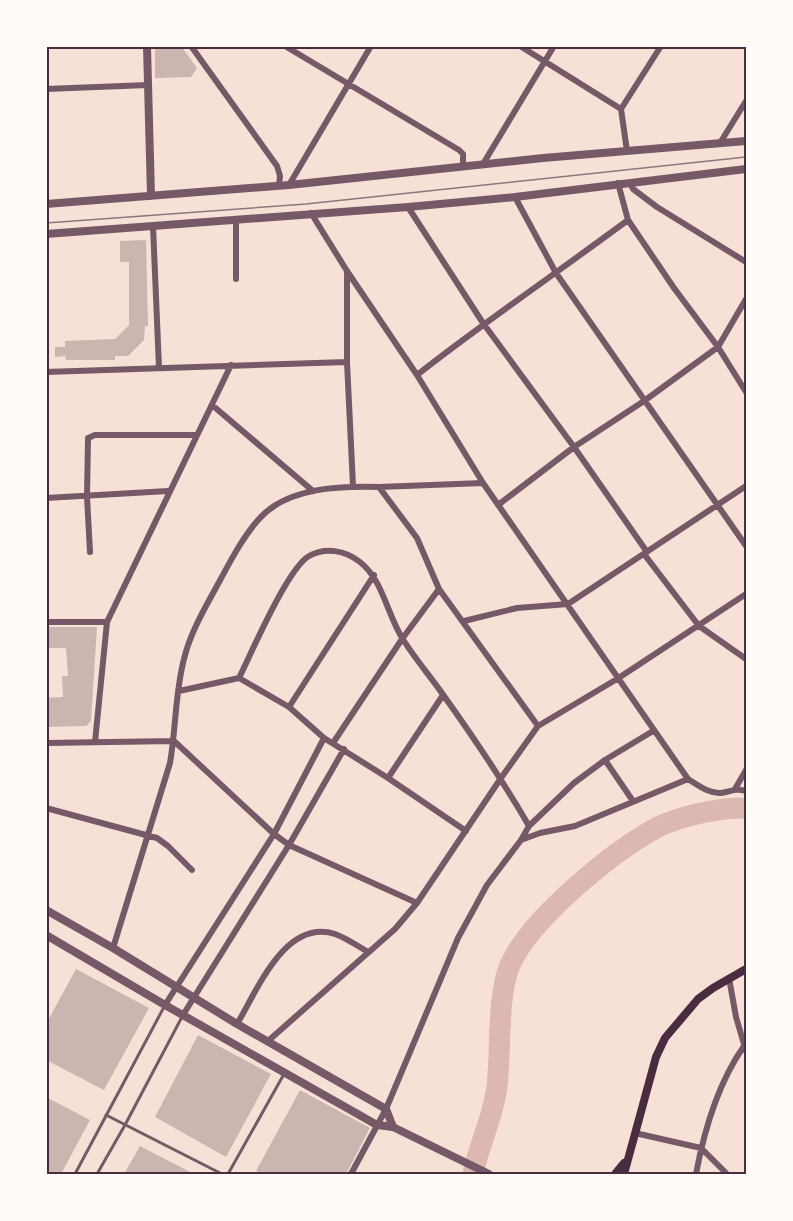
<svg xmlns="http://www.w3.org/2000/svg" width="793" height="1221" font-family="Signika,sans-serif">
	<rect width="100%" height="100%" fill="#f7e1d7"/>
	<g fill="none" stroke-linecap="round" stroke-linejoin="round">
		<!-- river -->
		<path stroke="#dcb8b0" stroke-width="21" d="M 473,1174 C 479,1145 493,1117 497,1087 C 501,1053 497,995 510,965 C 530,919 613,851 658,827 C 681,816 721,807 746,808"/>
	</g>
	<!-- building -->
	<path fill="#ccb4b1" d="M 155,46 L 181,46 L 197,68 L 191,77 L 155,78 Z
		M 146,240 L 148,326 L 145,326 L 144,340 L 128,356 L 115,356 L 115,360 L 66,360 L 65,356 L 55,357 L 55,347 L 65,347 L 65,341 L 115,339 L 129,325 L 129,262 L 120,262 L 120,241 Z
		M 46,627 L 97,627 L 91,721 L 86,726 L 46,727 L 46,698 L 63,697 L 62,676 L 68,676 L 66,648 L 46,648 Z
		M 76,969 L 149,1008 L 104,1090 L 46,1060 L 46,1024 Z
		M 198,1035 L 271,1074 L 226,1157 L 155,1117 Z
		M 300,1090 L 370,1128 L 346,1174 L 263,1174 L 256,1171 Z
		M 46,1097 L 90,1120 L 61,1174 L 46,1174 Z
		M 140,1146 L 194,1174 L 124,1174 Z"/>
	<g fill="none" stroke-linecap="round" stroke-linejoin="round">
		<!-- service -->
		<path stroke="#755966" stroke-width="3" d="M 106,1115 L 222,1174
			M 75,1174 L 164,1007
			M 97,1174 L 125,1125 L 183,1015
			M 228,1174 L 284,1074"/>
		<!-- minor -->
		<path stroke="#755966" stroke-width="6" d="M 191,46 L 277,166 L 280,176 L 279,185
			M 285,46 L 459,150 L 463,154 L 463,166
			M 520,46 L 621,109
			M 46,89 L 148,85
			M 720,143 L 746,101
			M 627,151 L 621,109 L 661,46
			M 483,164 L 554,46
			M 618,183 L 628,220 L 674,288 L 718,347 L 746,392
			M 630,183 L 633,189 L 657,207 L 746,262
			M 289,185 L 371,46
			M 515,197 L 556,273 L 746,546
			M 408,207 L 483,323 L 574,447 L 647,552
			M 311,213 L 347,271 L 417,375 L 483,483 L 688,779 C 698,785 709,794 721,793 C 733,791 734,788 746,791
			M 236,221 L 236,279
			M 153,226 L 159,368
			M 347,271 L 347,362 L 353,486
			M 46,372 L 347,362
			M 417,375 C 486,321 558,272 628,220
			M 212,405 L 313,491
			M 379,487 L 483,483
			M 46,498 L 168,491
			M 498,505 L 574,447 L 644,401 L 718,347 L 746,299
			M 90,552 L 87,497 L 88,438 L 95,435 L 197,435
			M 644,554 L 699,626 L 746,659
			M 464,621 L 517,608 L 568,604 L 746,486
			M 46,622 L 107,622
			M 239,678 C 252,652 287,569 309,556 C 325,547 345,550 360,562 C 384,581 387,616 404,641 C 416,660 431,677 444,696 C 474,738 503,781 529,826
			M 179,691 L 239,678 L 289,707 L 324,738 L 388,778 L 466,831
			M 289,707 L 374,575
			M 95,742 L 107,622 L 231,365
			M 46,743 L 174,741 L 274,834 L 289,845 L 417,903
			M 333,743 L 402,639 L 439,589
			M 605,760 L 633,801
			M 388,778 L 443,695
			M 735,789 L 746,770
			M 46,808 L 157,838 L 168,846 L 192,870
			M 521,840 L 540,833 L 575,826 L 688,779
			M 113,948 L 170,763 C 176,729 175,693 184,659 C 190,633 205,608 218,584 C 230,562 242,538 259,519 C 287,487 340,486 379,487 L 417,538 L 439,589 L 538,726
			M 729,978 L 736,1017 L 746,1051
			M 165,1005 L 274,834 L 324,738
			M 183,1015 L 289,845 L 344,749
			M 237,1024 C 257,991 285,918 335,934 C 346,938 358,946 368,952
			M 268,1041 L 395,929 L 417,903 L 501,778 L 538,726 L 617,679 L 746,594
			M 635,1133 L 701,1148 L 727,1174
			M 351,1174 L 386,1109 L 458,938 L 487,885 L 521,840 L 529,826 L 574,783 L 605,760 L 653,731
			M 696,1174 C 704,1131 718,1083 744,1046"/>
		<!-- tertiary -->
		<path stroke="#755966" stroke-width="8" d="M 147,46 L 151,196
			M 46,204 L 289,185 L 543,158 L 746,141
			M 46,234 L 408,207 L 515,197 L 746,169
			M 46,910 L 113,948 L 237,1024 L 386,1109 L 393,1127
			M 46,935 L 165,1005 L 377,1125 L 393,1127 L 489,1174"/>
		<!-- secondary -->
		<path stroke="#4a2c40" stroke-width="8" d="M 615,1174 L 624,1163
			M 624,1174 L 656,1057 L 665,1038 L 698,999 L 713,988 L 746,969"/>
		<!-- tram -->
		<path stroke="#8f747c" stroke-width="1.5" d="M 46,223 L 306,204 L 746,157"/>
	</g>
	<!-- border -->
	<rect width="793" height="1221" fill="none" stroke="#fffaf5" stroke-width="96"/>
	<rect x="48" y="48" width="697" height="1125" fill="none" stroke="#4a2c40" stroke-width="2"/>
</svg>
